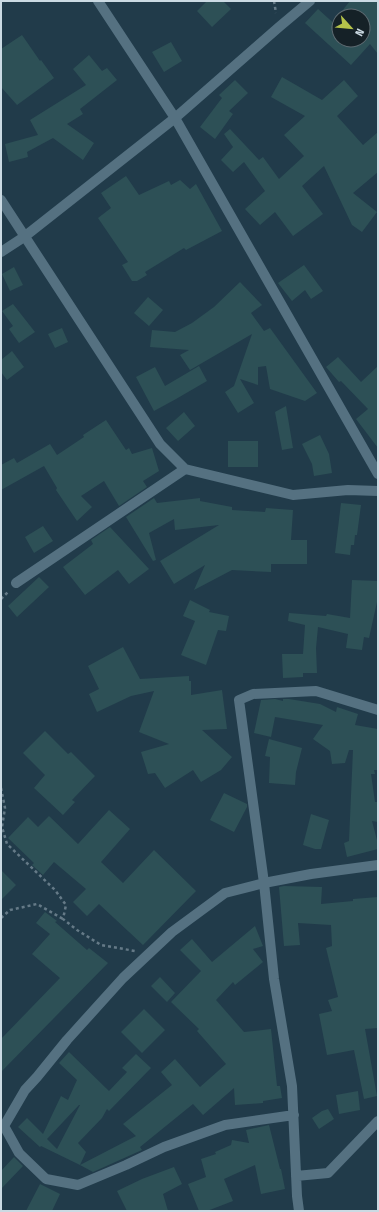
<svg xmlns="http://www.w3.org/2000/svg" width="379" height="1212" font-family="'Fira Sans Condensed',sans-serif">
	<rect width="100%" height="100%" fill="#213b4a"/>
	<!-- building -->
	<path fill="#2d5056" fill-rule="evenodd" d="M 207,1 L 223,1 L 231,9 L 212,27 L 197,11 Z
		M 350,1 L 378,1 L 378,54 L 370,44 L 351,65 L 305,23 L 318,9 L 339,28 L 339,40 L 363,40 L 363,16 L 338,16 Z
		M 22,35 L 40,61 L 41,60 L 54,78 L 17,105 L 1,87 L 1,49 Z
		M 171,42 L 182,61 L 164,72 L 152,52 Z
		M 89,55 L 102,71 L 107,68 L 117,80 L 80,109 L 83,114 L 67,124 L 94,143 L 83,160 L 53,138 L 27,152 L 28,157 L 9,162 L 5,144 L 38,135 L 30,120 L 86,85 L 73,69 Z
		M 282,77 L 322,100 L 344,80 L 358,96 L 337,116 L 363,145 L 378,132 L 378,172 L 353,193 L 377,212 L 362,232 L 352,225 L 324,166 L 302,186 L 323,214 L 293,236 L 275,212 L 260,225 L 245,209 L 265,191 L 244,162 L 233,172 L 221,160 L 233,147 L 224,134 L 230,129 L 259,160 L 263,157 L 279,179 L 304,156 L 284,135 L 305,116 L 271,97 Z
		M 235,80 L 248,93 L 229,111 L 233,114 L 215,139 L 200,127 L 222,98 L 219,95 Z
		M 126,176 L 139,195 L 169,181 L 171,185 L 180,180 L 190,189 L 196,184 L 222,231 L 186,250 L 184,248 L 145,272 L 147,275 L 137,281 L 132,281 L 122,265 L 128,262 L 98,218 L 111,208 L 101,193 Z
		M 304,265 L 323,291 L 311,299 L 305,290 L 292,301 L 278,283 Z
		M 14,267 L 23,285 L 10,291 L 2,274 Z
		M 240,282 L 262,305 L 251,313 L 264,331 L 270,328 L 317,393 L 305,401 L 270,389 L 266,366 L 258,367 L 258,385 L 240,379 L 254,403 L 238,413 L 225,392 L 234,386 L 252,334 L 190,370 L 180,355 L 189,350 L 150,347 L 152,330 L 175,332 L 192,323 L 214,307 Z
		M 148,297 L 163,310 L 149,326 L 134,313 Z
		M 13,304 L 35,332 L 19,343 L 9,329 L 13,326 L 2,311 Z
		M 62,328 L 68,342 L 55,348 L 48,334 Z
		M 12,351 L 24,367 L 7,380 L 1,372 L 1,360 Z
		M 338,357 L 361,382 L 378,366 L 378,448 L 356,419 L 368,409 L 341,381 L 339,382 L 326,367 Z
		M 199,366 L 207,381 L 176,399 L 154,411 L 136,377 L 155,367 L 165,386 Z
		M 286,406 L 293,448 L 282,450 L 275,412 Z
		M 184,412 L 195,426 L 178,441 L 166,428 Z
		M 106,420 L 126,450 L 129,448 L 132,454 L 152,448 L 159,471 L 143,481 L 147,487 L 119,506 L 104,481 L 81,496 L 92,507 L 77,521 L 56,490 L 57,488 L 44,466 L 1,490 L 1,465 L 14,458 L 17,463 L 50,444 L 57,455 L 84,437 L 83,435 Z
		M 320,435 L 329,454 L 332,473 L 314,476 L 312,464 L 302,444 Z
		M 228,441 L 258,441 L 258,467 L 228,467 Z
		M 154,498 L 157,503 L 200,498 L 200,501 L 232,507 L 232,510 L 265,512 L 266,508 L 293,510 L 291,540 L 307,540 L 307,564 L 271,564 L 271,572 L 232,570 L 194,590 L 205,565 L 174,584 L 160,561 L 219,525 L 175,530 L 174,519 L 149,533 L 156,560 L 153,561 L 126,517 Z
		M 341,503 L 361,505 L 357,535 L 355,535 L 354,545 L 351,545 L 350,555 L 335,553 Z
		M 43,526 L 53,541 L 34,553 L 25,537 Z
		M 110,527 L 149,569 L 129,584 L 118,570 L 85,595 L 63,567 L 93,544 L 91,540 Z
		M 39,577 L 49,587 L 17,617 L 8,606 Z
		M 352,580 L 378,581 L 378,602 L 377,602 L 369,638 L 364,637 L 362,650 L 346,648 L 348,634 L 318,627 L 316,648 L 317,673 L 303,673 L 303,677 L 283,678 L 282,654 L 303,654 L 305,625 L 288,621 L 289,613 L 326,616 L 327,614 L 350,618 Z
		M 190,600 L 210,610 L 209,612 L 229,616 L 226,631 L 218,630 L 206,665 L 181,655 L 195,621 L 183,616 Z
		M 123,647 L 140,679 L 189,676 L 189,681 L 191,681 L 191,695 L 222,690 L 227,729 L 202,730 L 232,757 L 221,770 L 201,782 L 193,770 L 165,788 L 155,773 L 148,774 L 141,752 L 169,744 L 139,732 L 154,691 L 131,696 L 97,712 L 89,694 L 99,689 L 88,666 Z
		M 275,699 L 283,701 L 283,699 L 289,699 L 320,704 L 336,712 L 337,707 L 358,714 L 355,725 L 378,729 L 378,770 L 374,770 L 375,774 L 371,774 L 375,802 L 378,802 L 378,822 L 372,821 L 378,844 L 378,849 L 347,857 L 344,843 L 349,841 L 353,750 L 349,750 L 345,763 L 332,764 L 330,751 L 313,739 L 323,725 L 275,717 L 271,737 L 254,733 L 261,700 Z
		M 45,731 L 68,754 L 71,752 L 95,776 L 72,800 L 75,802 L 63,815 L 34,788 L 45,775 L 23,753 Z
		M 269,739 L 302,748 L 296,772 L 295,785 L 269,783 L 270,757 L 265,756 Z
		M 224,793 L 247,804 L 247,807 L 234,832 L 210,820 Z
		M 109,810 L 130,829 L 101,862 L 123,883 L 154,850 L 196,891 L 143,945 L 99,904 L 87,916 L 73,902 L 86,889 L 54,862 L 43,875 L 32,865 L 34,863 L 8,838 L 28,817 L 38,827 L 49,816 L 78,844 Z
		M 311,814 L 329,820 L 321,849 L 315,849 L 303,845 Z
		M 1,870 L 16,885 L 1,900 Z
		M 284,886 L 322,887 L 321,904 L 353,901 L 353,899 L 378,897 L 378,1028 L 365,1029 L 377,1096 L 364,1099 L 354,1050 L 327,1055 L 319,1014 L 332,1011 L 328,1000 L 338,997 L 326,948 L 332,946 L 331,925 L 298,923 L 300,945 L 284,946 L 279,887 Z
		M 45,912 L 57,921 L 55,922 L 87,950 L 89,948 L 108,963 L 1,1072 L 1,1039 L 60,978 L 32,954 L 50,934 L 36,923 Z
		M 255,926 L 263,946 L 253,949 L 263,962 L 235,985 L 233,982 L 216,1000 L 244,1032 L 271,1029 L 277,1086 L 280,1086 L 282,1098 L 263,1101 L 263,1103 L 235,1105 L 234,1088 L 203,1115 L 193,1104 L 140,1147 L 142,1150 L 93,1172 L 80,1165 L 136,1136 L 123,1124 L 172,1085 L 161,1072 L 175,1059 L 200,1087 L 226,1064 L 197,1031 L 199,1029 L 171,1002 L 201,971 L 180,950 L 192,939 L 212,962 Z
		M 160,977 L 175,993 L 167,1002 L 151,986 Z
		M 144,1009 L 165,1030 L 142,1053 L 121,1032 Z
		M 69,1052 L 109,1091 L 127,1072 L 122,1068 L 136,1054 L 151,1068 L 109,1111 L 107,1109 L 102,1118 L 78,1143 L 86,1152 L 80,1165 L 41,1146 L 40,1147 L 18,1127 L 27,1118 L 43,1134 L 61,1096 L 68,1100 L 77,1080 L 59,1063 ZM 79,1105 L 80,1105 L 57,1149 L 47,1139 Z
		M 358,1091 L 360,1110 L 339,1114 L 336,1095 Z
		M 328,1109 L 334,1119 L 319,1129 L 312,1118 L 322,1111 Z
		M 269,1125 L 280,1169 L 281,1169 L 285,1189 L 261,1194 L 255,1165 L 224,1179 L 233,1201 L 207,1211 L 199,1211 L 188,1184 L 206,1177 L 201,1159 L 216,1154 L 215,1152 L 231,1145 L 232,1140 L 249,1143 L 246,1130 Z
		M 14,1157 L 23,1166 L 1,1189 L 1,1171 Z
		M 174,1167 L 182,1184 L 163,1194 L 168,1211 L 127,1211 L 117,1191 L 142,1179 Z
		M 40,1184 L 60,1194 L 52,1211 L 26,1211 Z"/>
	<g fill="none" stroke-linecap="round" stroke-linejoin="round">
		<!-- path -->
		<path stroke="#657a87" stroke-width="2.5" stroke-dasharray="3 3" stroke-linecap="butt" d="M 274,1 L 276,13
			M 1,599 L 8,592
			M 1,788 L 5,808 L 2,827 L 7,844 L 55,890 L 66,905 L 63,919 L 77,930 L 101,945 L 135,951
			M 1,918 L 10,910 L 37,904 L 63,919"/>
		<!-- minor -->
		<path stroke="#557181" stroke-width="10" d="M 98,1 L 175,118 L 378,474
			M 1,200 L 160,444 L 185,469 L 293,495 L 348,490 L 378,491
			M 1,252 L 24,237 L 175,118 L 279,27 L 310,1
			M 16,583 L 185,469
			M 294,1115 L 225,1125 L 164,1147 L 126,1165 L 78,1185 L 46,1179 L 19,1153 L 4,1126 L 25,1090 L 37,1077 L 67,1040 L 123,978 L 172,932 L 225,893 L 264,883 L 311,874 L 378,865
			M 296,1176 L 328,1173 L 378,1121
			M 299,1211 L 297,1196 L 292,1086 L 274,979 L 264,883 L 239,700 L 253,694 L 316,691 L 378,710"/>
	</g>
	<!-- border -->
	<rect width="379" height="1212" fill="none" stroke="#cbdae3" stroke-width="4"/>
	<!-- north arrow -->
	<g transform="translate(351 28) rotate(117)"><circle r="19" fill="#152127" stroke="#5e6b72"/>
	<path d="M0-3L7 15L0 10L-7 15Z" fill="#b5c24a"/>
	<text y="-6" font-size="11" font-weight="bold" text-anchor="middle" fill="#cbdae3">N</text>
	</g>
</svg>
